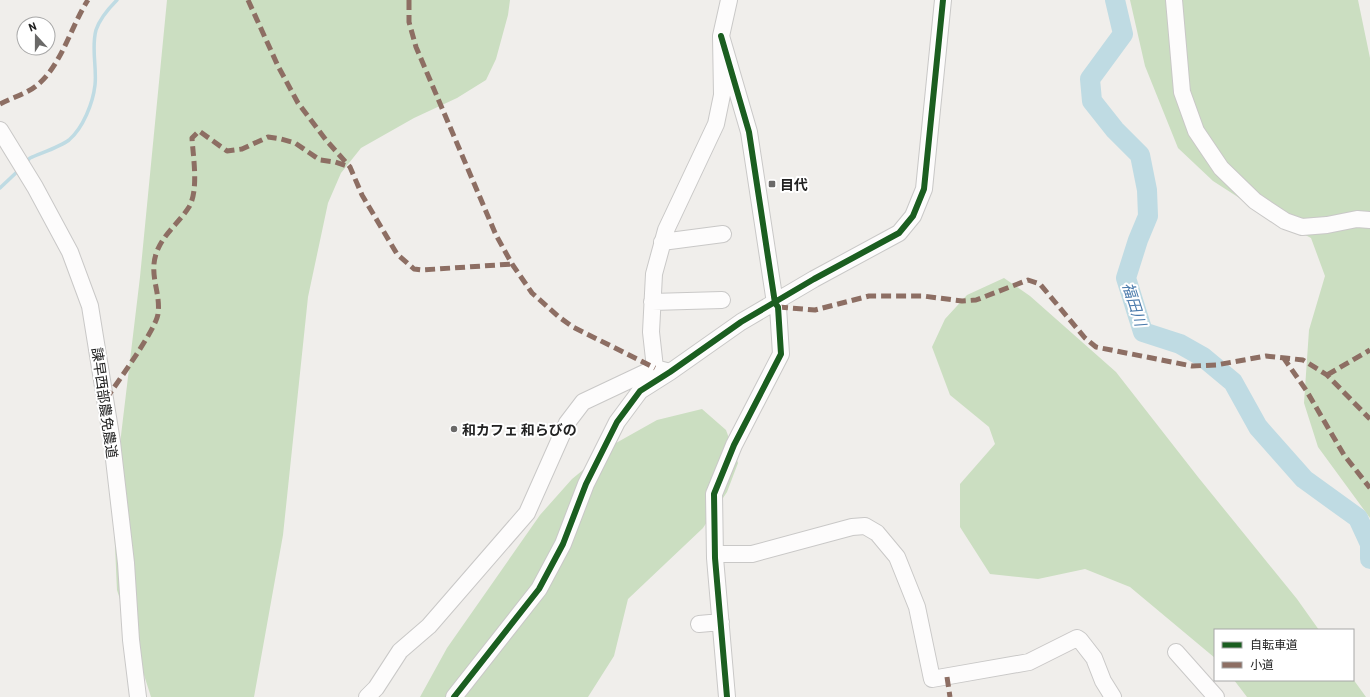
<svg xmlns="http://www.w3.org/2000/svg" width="1370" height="697" font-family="Barlow,'Noto Sans JP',sans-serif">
	<rect width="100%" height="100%" fill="#f0eeeb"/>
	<!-- forest -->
	<path fill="#cbdec1" d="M 167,0 L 510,0 L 508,15 L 496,59 L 486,80 L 457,98 L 414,118 L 361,148 L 341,173 L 328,203 L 308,297 L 283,535 L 254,697 L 151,697 L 117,590 L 113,502 L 140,277 Z
		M 1130,0 L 1358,0 L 1370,58 L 1370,518 L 1318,447 L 1304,403 L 1309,330 L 1325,276 L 1311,238 L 1258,210 L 1213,181 L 1178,148 L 1145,66 Z
		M 1004,278 L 1030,296 L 1116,372 L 1198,477 L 1297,599 L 1319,630 L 1215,630 L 1215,658 L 1130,587 L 1085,569 L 1038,579 L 990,574 L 960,527 L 960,484 L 995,444 L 989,427 L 950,395 L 932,347 L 945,319 L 967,295 Z
		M 702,409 L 726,430 L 738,463 L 727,492 L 703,528 L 628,599 L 614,656 L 588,697 L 420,697 L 447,648 L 540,515 L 572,479 L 616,443 L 657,420 Z
		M 1353,679 L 1366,697 L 1247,697 L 1234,680 Z"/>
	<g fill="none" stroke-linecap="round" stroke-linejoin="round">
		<!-- stream -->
		<path stroke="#bfdbe3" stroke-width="3.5" d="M 26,162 L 30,158 C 41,153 60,147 69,140 C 83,128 93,103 95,85 C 97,67 91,48 96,30 C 100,18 108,9 117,0
			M 0,188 L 19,170"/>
		<!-- river -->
		<path stroke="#bfdbe3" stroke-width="20" d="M 1115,0 L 1123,34 L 1090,79 L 1092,101 L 1115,130 L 1140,155 L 1147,190 L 1148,216 L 1138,240 L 1126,278 L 1143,332 L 1180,344 L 1203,357 L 1233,382 L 1258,427 L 1304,479 L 1358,518 L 1370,544 L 1370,559"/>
		<defs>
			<path id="minor" d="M 1174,0 L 1182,92 L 1196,131 L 1221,168 L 1255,201 L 1285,221 L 1302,227 L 1327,225 L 1357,219 L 1370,220
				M 721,36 L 749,132 L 775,303 L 778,307 L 781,354 L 734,445 L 714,494 L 715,558 L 727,697
				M 0,130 L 35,187 L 70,252 L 90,306 L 112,442 L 126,563 L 131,640 L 138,697
				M 662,242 L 723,234
				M 652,302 L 722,300
				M 655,368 L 651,332 L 654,274 L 666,230 L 716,124 L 722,95 L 721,36 L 729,0
				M 715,554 L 752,554 L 852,527 L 865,526 L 877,533 L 897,557 L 917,607 L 932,679 L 1029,662 L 1077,638 L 1080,640 L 1094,658 L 1103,681 L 1113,697
				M 699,624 L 721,622
				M 1176,652 L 1216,697
				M 367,697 L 376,688 L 400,651 L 429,626 L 527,513 L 567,423 L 583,402 L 655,368 L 670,372
				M 454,697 L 539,589 L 563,544 L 586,484 L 617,422 L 640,391 L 670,372 L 741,322 L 814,279 L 899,233 L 913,216 L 924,189 L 943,0"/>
		</defs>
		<!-- minor casing -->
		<use href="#minor" stroke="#c9c8c7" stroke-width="18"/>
		<!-- minor -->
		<use href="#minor" stroke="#fdfcfc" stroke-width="16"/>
		<!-- quiet -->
		<path stroke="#8d6e63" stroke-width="5" stroke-dasharray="10 5" stroke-linecap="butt" d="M 248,0 L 278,66 L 298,103 L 326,140 L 350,167 L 362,195 L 397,254 L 414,269 L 422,270 L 512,264
			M 409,0 L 409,22 L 416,47 L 496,235 L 512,264 L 532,293 L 559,317 L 573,327 L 655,368
			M 0,104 C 11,98 26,94 36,86 C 61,67 71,26 88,0
			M 778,307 L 815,310 L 869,296 L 923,296 L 962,301 L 976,300 L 1028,280 L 1040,284 L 1085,338 L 1096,347 L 1192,366 L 1216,365 L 1266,356 L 1303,360 L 1327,375 L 1370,419
			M 1283,357 L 1306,390 L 1344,455 L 1370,488
			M 1327,375 L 1370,350
			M 106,399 C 117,383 156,329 158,314 C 161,293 149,276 156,254 C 162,235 179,223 189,207 C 199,190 193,156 192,138 L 199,131 L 227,151 L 242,149 L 268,137 L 281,139 L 295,143 L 320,160 L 335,162 L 350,167
			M 947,677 L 950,697"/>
		<defs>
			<path id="cycleway" d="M 721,36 L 749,132 L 775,303 L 778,307 L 781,354 L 734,445 L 714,494 L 715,558 L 727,697
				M 454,697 L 539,589 L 563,544 L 586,484 L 617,422 L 640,391 L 670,372 L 741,322 L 814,279 L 899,233 L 913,216 L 924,189 L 943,0"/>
		</defs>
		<!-- cycleway casing -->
		<use href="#cycleway" stroke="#fff" stroke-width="8"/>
		<!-- cycleway -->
		<use href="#cycleway" stroke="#1b5e20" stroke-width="6"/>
	</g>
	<!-- markers -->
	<g fill="#6a6968" stroke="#fff" stroke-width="1.5">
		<rect x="768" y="180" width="8" height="8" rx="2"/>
		<circle cx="454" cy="429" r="4"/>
	</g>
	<g text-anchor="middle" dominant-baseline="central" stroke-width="4" stroke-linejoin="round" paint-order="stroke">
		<!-- poi labels -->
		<g font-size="14" font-weight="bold" fill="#222" stroke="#fff" text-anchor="start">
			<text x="780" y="184">目代</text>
			<text x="462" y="429">和カフェ 和らびの</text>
		</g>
		<!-- street labels -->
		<g font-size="14" fill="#222" stroke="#fff">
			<text transform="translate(105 403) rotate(82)">諫早西部農免農道</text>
		</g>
		<!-- water labels -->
		<g font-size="15" font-style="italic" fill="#4a7aab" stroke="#fff">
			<text transform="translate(1135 304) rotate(72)">福田川</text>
		</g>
	</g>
	<!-- legend -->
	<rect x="1214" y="629" width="140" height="52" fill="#ffffff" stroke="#a7a7a7"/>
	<rect x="1222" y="642" width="20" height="6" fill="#1b5e20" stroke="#a7a7a7"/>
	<text x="1250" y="649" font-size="12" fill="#222222">自転車道</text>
	<rect x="1222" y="662" width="20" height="6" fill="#8d6e63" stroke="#a7a7a7"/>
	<text x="1250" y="669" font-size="12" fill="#222222">小道</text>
	<!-- north arrow -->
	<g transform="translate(36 36) rotate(339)"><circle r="19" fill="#ffffff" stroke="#a7a7a7"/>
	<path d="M0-3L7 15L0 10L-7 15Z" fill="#6a6968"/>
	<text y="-6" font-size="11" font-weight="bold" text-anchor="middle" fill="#222222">N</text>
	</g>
</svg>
